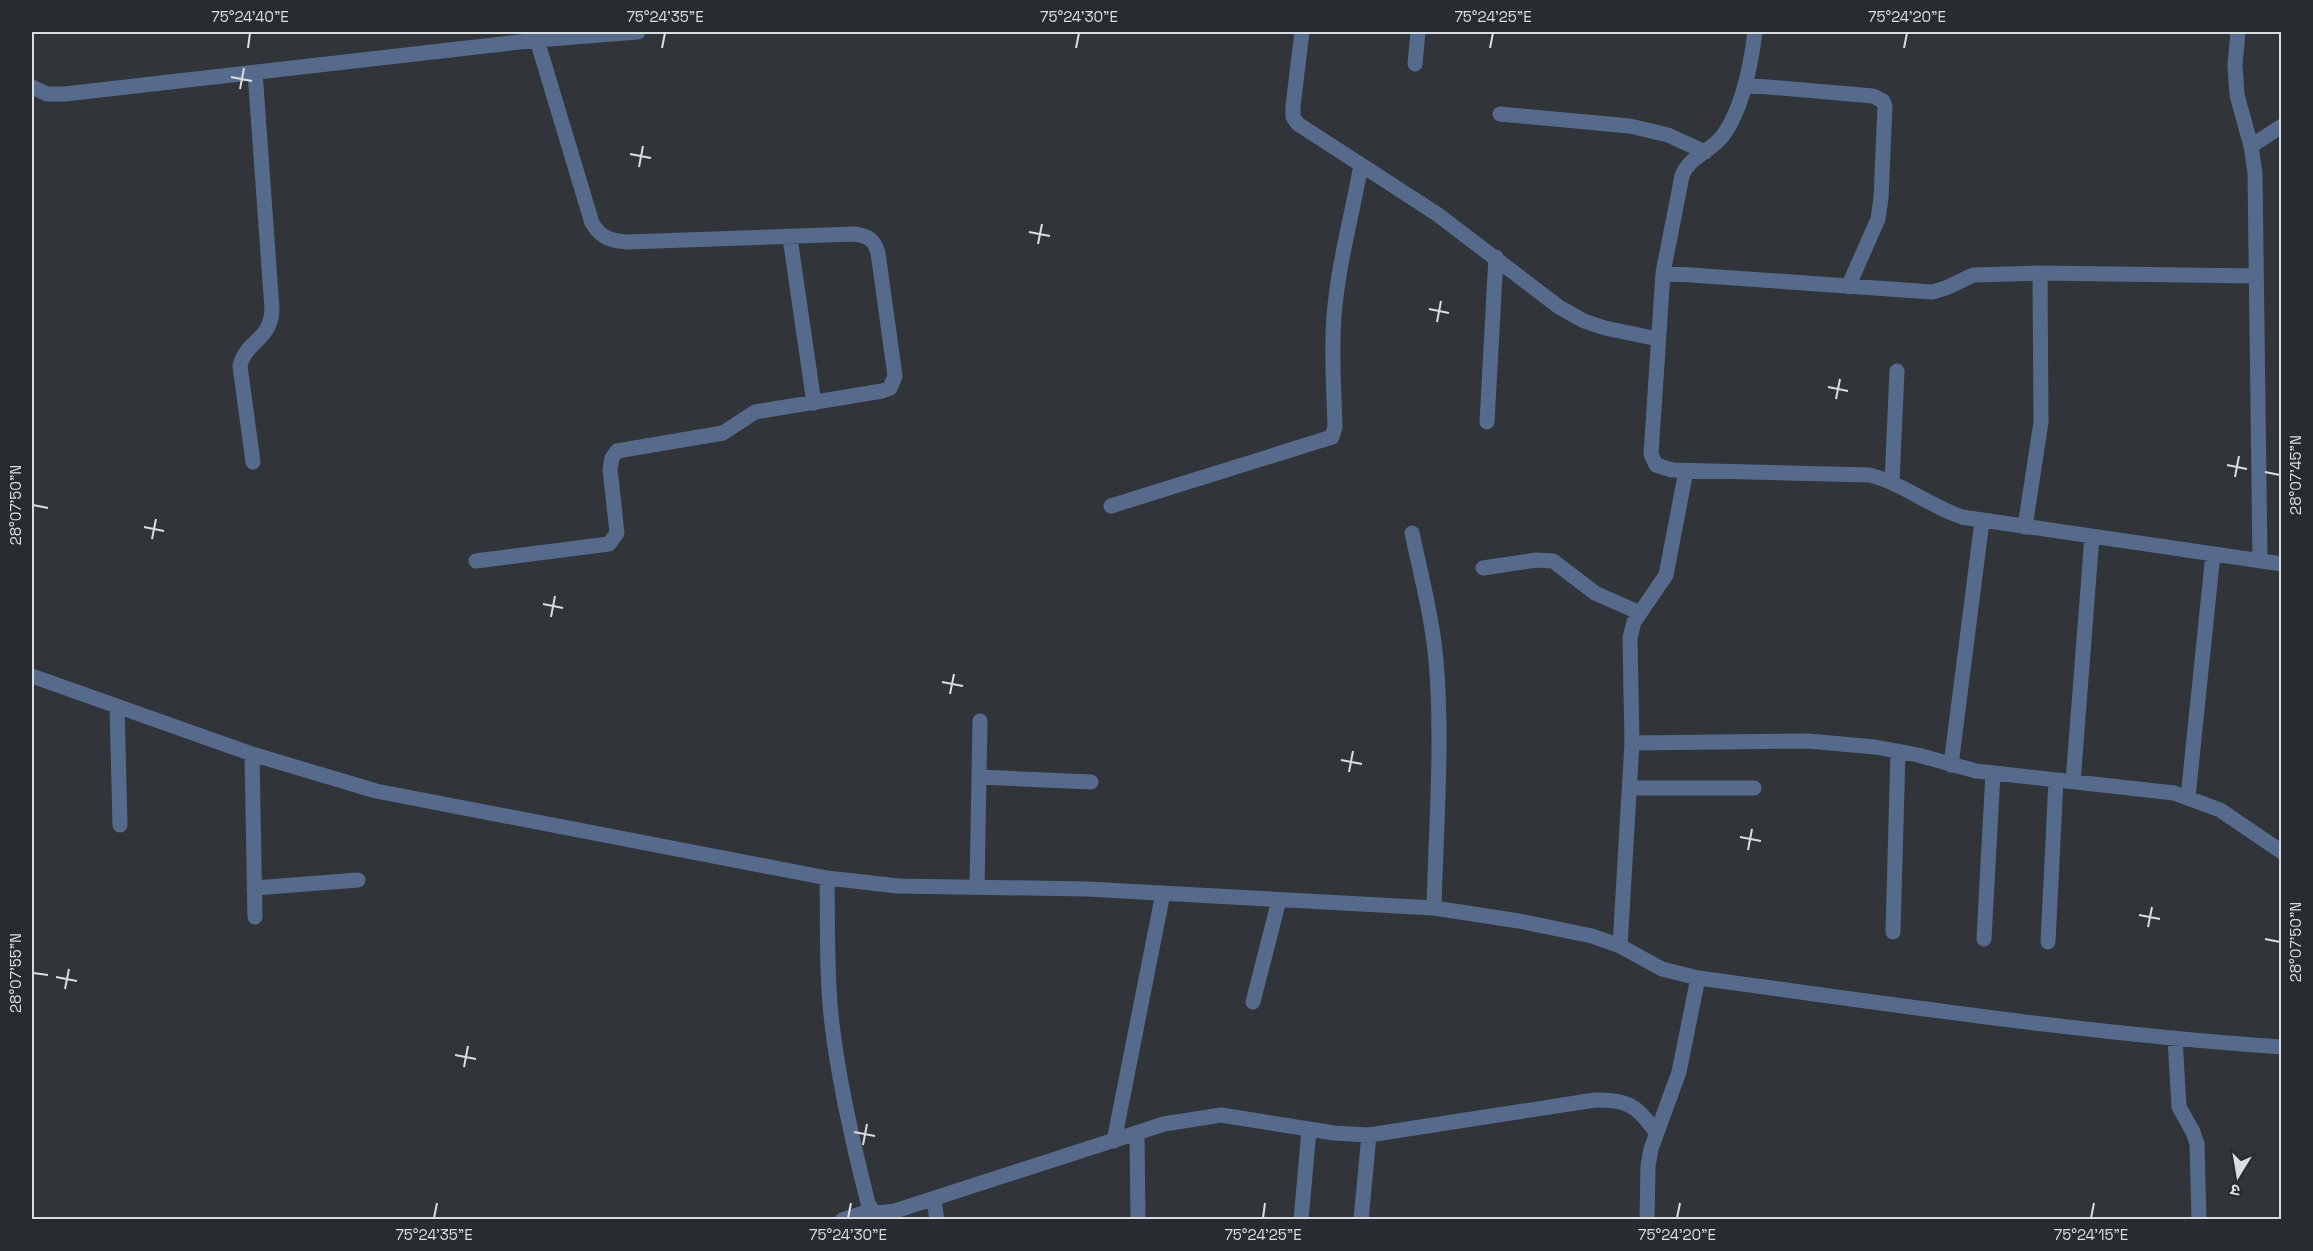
<svg xmlns="http://www.w3.org/2000/svg" width="2313" height="1251" font-family="'Space Grotesk','Noto Sans Devanagari',sans-serif">
	<rect width="100%" height="100%" fill="#31353a"/>
	<g fill="none" stroke-linecap="round" stroke-linejoin="round">
		<!-- minor -->
		<path stroke="#566b8c" stroke-width="15" d="M 1302,32 L 1293,106 L 1293,117 L 1298,124 L 1437,214 L 1559,307 L 1584,321 L 1605,328 L 1658,339
			M 1755,32 C 1751,64 1743,107 1724,134 C 1713,151 1689,156 1682,176 L 1663,273 L 1651,454 L 1656,465 L 1672,470 L 1869,475 C 1903,483 1929,506 1962,517 L 2282,564
			M 2238,32 L 2235,65 L 2237,95 L 2251,146 L 2255,173 L 2260,561
			M 1415,64 L 1418,32
			M 1745,85 L 1873,96 L 1883,101 L 1885,107 L 1881,198 L 1878,219 L 1848,287
			M 32,87 L 47,94 L 65,94 L 537,40 L 638,32
			M 1500,114 L 1630,126 L 1668,135 L 1705,152
			M 2251,146 L 2282,126
			M 790,238 L 814,403
			M 1663,273 L 1932,292 L 1946,288 L 1973,275 L 2040,273 L 2256,276
			M 1487,422 L 1496,257
			M 253,462 L 240,366 C 246,340 271,341 272,309 L 255,72
			M 1892,482 L 1897,371
			M 1111,506 L 1332,437 L 1335,427 C 1334,390 1331,353 1334,316 C 1338,265 1352,215 1361,165
			M 2025,527 L 2041,422 L 2040,273
			M 1412,533 C 1421,575 1432,617 1436,660 C 1443,742 1436,826 1434,908
			M 476,561 L 609,544 L 617,533 L 610,469 L 612,458 L 617,451 L 723,433 L 755,412 L 882,391 L 890,388 L 895,376 L 878,253 C 874,239 868,236 854,234 L 628,242 C 611,241 601,238 592,223 L 537,40
			M 1483,568 L 1536,560 L 1553,561 L 1595,593 L 1640,613
			M 32,676 L 252,754 L 376,791 L 827,878 L 898,886 L 1087,889 L 1434,908 L 1519,921 L 1592,936 L 1620,946 L 1662,969 L 1698,978 C 1892,1004 2086,1034 2282,1047
			M 117,706 L 120,825
			M 1632,743 L 1808,741 L 1875,747 L 1918,755 L 1976,771 L 2174,793 L 2220,810 L 2282,852
			M 252,754 L 255,917
			M 1951,765 L 1982,521
			M 979,777 L 1091,782
			M 2073,782 L 2092,536
			M 1630,788 L 1754,788
			M 2188,797 L 2213,554
			M 827,878 C 828,926 826,975 832,1024 C 839,1084 853,1144 868,1203 L 872,1210 L 878,1213 L 895,1211 L 1164,1124 L 1221,1115 L 1334,1133 L 1369,1135 L 1595,1100 C 1628,1099 1637,1106 1656,1132
			M 977,887 L 980,721
			M 254,888 L 358,880
			M 1893,932 L 1898,751
			M 1984,939 L 1993,773
			M 2048,942 L 2056,780
			M 1620,946 L 1632,743 L 1630,638 L 1634,622 L 1666,575 L 1686,471
			M 1253,1002 L 1279,900
			M 2175,1038 L 2179,1107 L 2193,1132 L 2197,1144 L 2199,1220
			M 1137,1133 L 1138,1220
			M 1114,1141 L 1163,893
			M 934,1200 L 937,1220
			M 842,1220 L 872,1210
			M 1301,1220 L 1309,1130
			M 1361,1220 L 1369,1135
			M 1647,1220 L 1648,1166 L 1651,1149 L 1679,1072 L 1698,978"/>
	</g>
	<!-- ticks -->
	<path fill="none" stroke="#dbdee1" stroke-width="2" d="M 248,48 L 250,33M 662,48 L 665,33M 1076,48 L 1079,33M 1490,48 L 1493,33M 1904,48 L 1907,33M 231,77 L 252,81M 240,89 L 244,68M 630,154 L 651,158M 639,167 L 643,146M 1029,232 L 1050,236M 1038,244 L 1042,224M 1429,309 L 1449,313M 1437,322 L 1441,301M 1828,387 L 1848,391M 1836,399 L 1840,379M 2227,465 L 2247,469M 2265,472 L 2280,475M 2235,477 L 2239,456M 33,505 L 48,508M 144,527 L 164,531M 152,539 L 156,519M 543,604 L 563,608M 551,617 L 555,596M 942,682 L 963,686M 950,694 L 954,674M 1341,760 L 1362,764M 1349,772 L 1353,751M 1740,837 L 1761,841M 1748,850 L 1752,829M 2139,915 L 2160,919M 2148,927 L 2152,907M 2265,939 L 2280,942M 33,973 L 48,975M 56,977 L 77,981M 65,989 L 69,969M 455,1055 L 476,1059M 464,1067 L 468,1046M 854,1132 L 875,1136M 863,1145 L 867,1124M 434,1218 L 437,1203M 848,1218 L 851,1203M 1263,1218 L 1265,1203M 1677,1218 L 1680,1203M 2091,1218 L 2094,1203"/>
	<!-- border -->
	<rect width="2313" height="1251" fill="none" stroke="#282b30" stroke-width="66"/>
	<!-- north arrow -->
	<g transform="translate(2238 1176) rotate(191)" stroke="#282b30" stroke-width="4.5" paint-order="stroke">
	<path d="M0-4.5L10 22L0 15L-10 22Z" fill="#dbdee1"/>
	<text y="-9" font-size="16" font-weight="bold" text-anchor="middle" fill="#dbdee1">उ</text>
	</g>
	<rect x="33" y="33" width="2247" height="1185" fill="none" stroke="#dbdee1" stroke-width="2"/>
	<g font-size="15" text-anchor="middle" fill="#dbdee1">
		<text x="250" y="22">75°24'40"E</text>
		<text x="665" y="22">75°24'35"E</text>
		<text x="1079" y="22">75°24'30"E</text>
		<text x="1493" y="22">75°24'25"E</text>
		<text x="1907" y="22">75°24'20"E</text>
		<text transform="translate(2296 475) rotate(-90)" y="5">28°07'45"N</text>
		<text transform="translate(16 505) rotate(-90)" y="5">28°07'50"N</text>
		<text transform="translate(2296 942) rotate(-90)" y="5">28°07'50"N</text>
		<text transform="translate(16 973) rotate(-90)" y="5">28°07'55"N</text>
		<text x="434" y="1240">75°24'35"E</text>
		<text x="848" y="1240">75°24'30"E</text>
		<text x="1263" y="1240">75°24'25"E</text>
		<text x="1677" y="1240">75°24'20"E</text>
		<text x="2091" y="1240">75°24'15"E</text>
	</g>
</svg>
